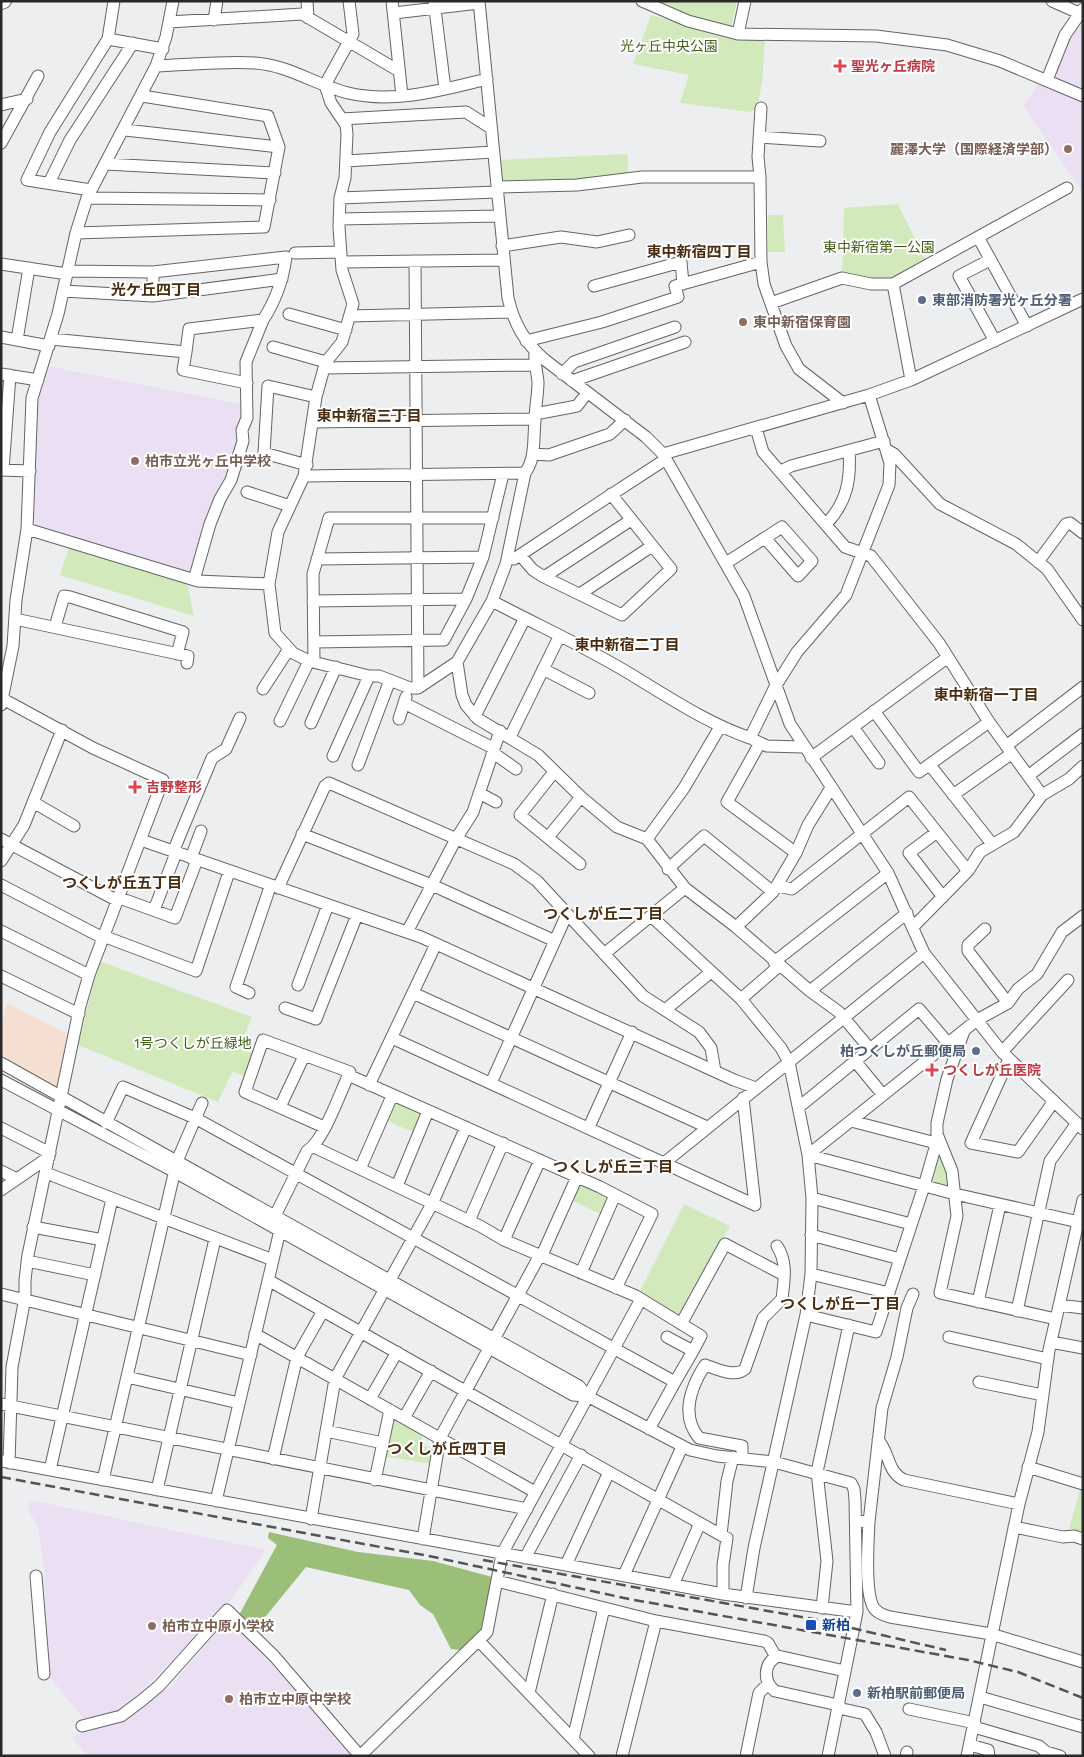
<svg xmlns="http://www.w3.org/2000/svg" width="1084" height="1757" font-family="'Work Sans','Noto Sans JP',sans-serif">
	<rect width="100%" height="100%" fill="#edeef0"/>
	<!-- commercial -->
	<path fill="#f5dfd2" d="M 7,1003 L 70,1035 L 61,1087 L 57,1089 L 1,1059 L 1,1030 Z"/>
	<!-- education -->
	<path fill="#eadff3" d="M 1083,21 L 1083,192 L 1023,106 Z
		M 48,366 L 245,405 L 241,442 L 190,575 L 40,530 L 33,518 L 35,491 L 36,406 Z
		M 35,1501 L 266,1550 L 229,1603 L 119,1713 L 85,1720 L 48,1675 L 44,1568 L 38,1527 L 29,1511 L 29,1503 Z
		M 228,1618 L 356,1756 L 88,1756 L 71,1737 L 125,1720 L 171,1686 Z"/>
	<!-- green -->
	<path fill="#d2eabb" d="M 651,1 L 737,1 L 731,28 L 700,20 Z
		M 651,15 L 697,27 L 765,40 L 762,83 L 757,83 L 762,83 L 757,108 L 751,112 L 680,103 L 689,75 L 633,64 Z
		M 627,154 L 629,177 L 576,182 L 503,183 L 499,160 Z
		M 898,204 L 928,265 L 893,284 L 842,278 L 844,208 Z
		M 768,215 L 783,215 L 785,252 L 768,252 Z
		M 70,545 L 187,582 L 194,616 L 60,575 Z
		M 99,961 L 252,1017 L 239,1049 L 253,1054 L 245,1076 L 232,1072 L 218,1102 L 78,1045 Z
		M 396,1101 L 421,1112 L 415,1133 L 385,1120 L 392,1103 Z
		M 938,1154 L 942,1154 L 950,1185 L 947,1188 L 931,1184 L 929,1181 Z
		M 582,1183 L 607,1197 L 609,1201 L 602,1215 L 571,1200 L 578,1185 Z
		M 684,1204 L 730,1226 L 681,1317 L 676,1317 L 639,1293 Z
		M 394,1416 L 424,1433 L 420,1445 L 435,1448 L 433,1464 L 383,1456 Z
		M 1081,1487 L 1083,1487 L 1083,1532 L 1069,1528 Z"/>
	<!-- forest -->
	<path fill="#9bbe79" d="M 269,1532 L 358,1552 L 433,1561 L 492,1577 L 481,1629 L 461,1650 L 451,1649 L 433,1614 L 420,1605 L 409,1590 L 306,1567 L 266,1616 L 251,1622 L 239,1615 L 277,1545 L 268,1538 Z"/>
	<g fill="none" stroke-linecap="round" stroke-linejoin="round">
		<defs>
			<path id="minor" d="M 307,1 L 308,18
				M 349,1 L 353,34 L 325,85 L 331,103 L 346,125 L 347,134 L 345,178 L 340,198 L 339,227 L 342,270 L 353,304 L 342,342 L 326,362 L 324,368 L 316,397 L 304,476 L 278,532 L 269,584 L 275,633 L 293,653 L 309,661 L 369,676 L 379,676 L 410,688 L 418,688 L 457,662 L 492,601 L 506,564 L 525,473 C 536,458 533,439 535,421 C 535,408 538,395 538,382 C 537,371 534,362 535,351
				M 392,1 L 402,96
				M 434,1 L 445,89
				M 479,1 L 508,298 C 514,324 525,343 545,360 L 646,437 L 663,454 L 744,596 L 790,724 L 888,873 L 924,953 L 1002,1052 L 1083,1129
				M 642,1 L 688,21 L 738,34 L 876,36 L 947,45 L 1000,61 L 1083,96
				M 1052,1 L 1079,13
				M 394,13 L 479,3
				M 214,20 L 217,1
				M 169,22 L 302,14 L 399,71
				M 738,34 L 745,1
				M 108,39 L 163,49
				M 156,66 C 189,65 222,61 255,63 C 288,65 316,85 348,93 C 395,104 441,90 487,79
				M 1047,80 L 1065,35 L 1083,9
				M 142,96 L 268,116 L 279,147
				M 1,105 L 27,99
				M 342,119 L 466,112 L 491,128
				M 759,137 L 820,141
				M 1,143 L 38,76
				M 346,161 L 493,152
				M 105,164 L 275,173
				M 760,177 L 758,157 L 761,108
				M 49,183 L 70,140 L 133,43
				M 497,187 L 577,185 L 642,177 L 760,177 L 761,262 L 764,284 L 786,346 L 799,369 L 843,403
				M 91,190 L 27,180 L 50,132 L 108,39 L 114,1
				M 87,198 L 270,200
				M 340,198 L 497,192
				M 339,219 L 500,216
				M 76,233 L 264,227 L 279,147 L 125,130
				M 978,237 L 1027,326
				M 502,246 L 561,237 L 597,242 L 629,235
				M 295,253 L 341,252
				M 990,260 L 959,276 L 995,341
				M 415,261 L 418,688
				M 342,262 L 504,260
				M 1,264 L 67,274
				M 67,271 L 153,272 L 286,257 C 283,280 276,300 263,320
				M 153,272 L 153,296
				M 893,284 L 911,380
				M 594,286 L 681,262 L 683,284
				M 63,291 L 153,296 L 282,279
				M 771,303 L 842,278 L 871,284 L 893,284 L 1067,188
				M 289,314 L 346,330
				M 350,316 L 511,312
				M 1,337 L 49,346
				M 51,339 L 186,352 L 189,329 L 263,320 L 246,362 L 247,418 L 242,430 L 243,441 L 231,480 L 220,499 L 210,524 L 194,580
				M 17,340 L 29,268
				M 526,341 L 602,322 L 678,297 L 675,286 L 761,262
				M 273,347 L 326,362
				M 186,352 L 183,370 L 247,383
				M 324,368 L 534,365
				M 1,374 L 38,380
				M 562,374 L 574,362 L 675,327
				M 572,381 L 685,342
				M 535,414 L 577,406 L 587,393
				M 313,422 L 535,419
				M 756,428 L 763,452 L 845,547 L 871,556 L 939,643 L 989,722 L 1042,795
				M 887,450 L 894,454 L 940,504 L 1016,544 L 1047,569 L 1083,620
				M 533,454 L 549,455 L 610,434 L 625,420
				M 663,454 L 869,395 L 911,380 L 1083,299
				M 307,465 L 264,453 L 268,386 L 316,397
				M 1,470 L 30,471
				M 3,470 L 10,375
				M 781,471 L 791,466 L 884,441
				M 304,476 L 525,473
				M 247,492 L 290,506
				M 827,523 C 847,502 851,479 849,451
				M 27,529 L 198,581 L 269,584
				M 520,555 L 533,570 L 544,577 L 622,615 L 671,569 L 611,494
				M 317,559 L 483,557
				M 514,559 C 565,525 615,492 666,459
				M 1038,562 L 1066,524 L 1070,523 L 1083,533
				M 726,563 L 782,527 L 812,561 L 798,576 L 765,538
				M 544,577 L 631,520
				M 580,594 L 652,546
				M 313,601 L 466,599
				M 492,601 C 541,627 593,650 640,680 C 676,702 710,724 750,738 L 775,687 L 797,652 L 846,595 L 889,485 L 890,463 L 869,395
				M 15,619 L 188,656 L 187,663
				M 55,627 L 64,596 L 70,597 L 183,632 L 177,654
				M 314,642 L 444,640 L 466,599 L 483,557 L 503,474
				M 314,662 L 313,574 L 329,518 L 493,518
				M 457,662 L 462,695 L 466,705 L 478,719 L 538,755 L 581,797 L 617,827 L 647,839 L 685,888
				M 543,669 L 589,693
				M 263,689 L 289,649
				M 3,699 L 93,748 L 163,780 L 89,975 L 80,1006 L 28,1255 L 25,1280 L 25,1298 L 12,1367 L 9,1463
				M 404,703 L 493,748
				M 1,705 L 13,646 L 16,600 L 27,529 L 32,398 L 58,314 L 76,233 L 87,198 L 156,66 L 166,37 L 173,1
				M 874,711 L 919,772 L 989,722
				M 475,716 L 525,618
				M 399,719 L 406,697
				M 280,721 L 309,661
				M 311,723 L 336,667
				M 853,727 L 879,763
				M 510,737 L 559,637
				M 754,740 L 767,746 L 803,747
				M 760,743 L 727,802 L 796,853
				M 1006,746 L 1083,687
				M 492,752 L 516,769
				M 333,756 L 369,676
				M 811,758 L 948,657
				M 358,765 L 390,680
				M 930,765 L 992,844
				M 554,772 L 520,815 L 580,864
				M 1028,776 L 1083,734
				M 479,793 L 496,802
				M 953,795 L 1011,754
				M 33,802 L 74,826
				M 937,832 L 909,853 L 943,897
				M 302,834 L 432,885 L 555,941
				M 549,836 L 581,797
				M 1,839 L 116,900
				M 647,839 L 684,788 L 720,727
				M 141,840 L 421,937 L 734,1080 L 756,1088
				M 173,852 L 212,758 L 226,749 L 240,718
				M 191,858 L 201,831
				M 1,861 L 24,825 L 62,730
				M 668,869 L 704,836 L 773,892
				M 1,885 L 103,938
				M 778,886 L 792,889 L 909,797 L 968,871
				M 278,888 L 325,786 L 329,783 L 514,864 L 537,881 L 643,996 L 699,1032 L 711,1048 L 715,1071
				M 117,897 L 175,918 L 197,860
				M 154,910 L 176,853
				M 651,916 L 741,999 L 781,1048 L 789,1062 L 808,1155 L 812,1198 L 811,1274 L 806,1315 L 754,1548 L 746,1598
				M 736,927 L 773,892 L 796,853 L 808,825 L 831,788
				M 913,927 L 968,871 L 980,852 L 1014,832 L 1042,795 L 1069,779 L 1083,766
				M 985,929 L 968,945 L 968,951 L 1008,1003
				M 1,931 L 89,975
				M 407,932 L 456,839 L 473,812 L 500,731
				M 103,936 L 196,971 L 229,872
				M 604,954 L 685,888 L 736,927 L 810,991 L 839,1012 L 870,1049
				M 774,962 L 888,873
				M 1,976 L 79,1014
				M 298,985 L 328,905
				M 810,991 L 907,913
				M 249,993 L 236,987 L 270,887
				M 413,993 L 707,1127
				M 741,999 L 779,966
				M 285,1008 L 316,1019 L 357,915
				M 665,1010 L 711,972
				M 392,1038 L 755,1205 L 743,1098
				M 1002,1052 L 1068,980
				M 1009,1059 L 971,1143 L 1018,1152 L 1054,1101
				M 855,1061 L 883,1095
				M 1,1063 L 579,1386 L 587,1396 L 690,1450 L 717,1456 L 774,1462 L 851,1483 L 854,1489 L 855,1500 L 857,1612 L 828,1756
				M 348,1075 L 600,1187 L 652,1214 L 616,1288
				M 1,1080 L 175,1172 L 573,1395 L 587,1396
				M 491,1083 L 567,914
				M 369,1085 L 436,944
				M 280,1107 L 304,1056
				M 799,1107 L 919,1009 L 948,1043
				M 851,1121 L 936,1143
				M 106,1123 L 123,1087 L 195,1118 L 675,1382 L 649,1429
				M 589,1127 L 632,1032
				M 1,1128 L 50,1153
				M 937,1134 L 952,1171 L 957,1216 L 940,1293 L 1056,1319
				M 314,1147 L 480,1226 L 504,1240 L 636,1296 L 701,1336 L 693,1351
				M 808,1155 L 977,1020 L 1008,1003 L 1018,989 L 1037,974 L 1062,932 L 1083,916
				M 808,1155 L 955,1194 L 1083,1223
				M 664,1163 L 924,953
				M 360,1169 L 392,1096
				M 1,1171 L 17,1179
				M 46,1173 L 273,1260
				M 397,1186 L 428,1111
				M 1,1190 L 49,1157
				M 812,1198 L 911,1224
				M 469,1221 L 503,1143
				M 271,1224 L 307,1151 C 324,1141 340,1092 350,1072 L 263,1040 L 245,1092 L 324,1127
				M 33,1227 L 103,1240
				M 811,1235 L 900,1259
				M 504,1240 L 540,1160
				M 542,1255 L 577,1177
				M 27,1261 L 95,1275
				M 581,1273 L 615,1195
				M 811,1274 L 889,1293
				M 268,1280 L 721,1535
				M 1,1294 L 251,1355
				M 978,1302 L 1000,1205
				M 1059,1305 L 1083,1308
				M 1017,1311 L 1050,1161 L 1077,1123
				M 806,1315 L 876,1332 L 924,1186 L 937,1141 L 937,1123 L 947,1079 L 964,1031
				M 681,1324 L 725,1244 L 784,1275
				M 255,1334 L 535,1492
				M 667,1337 L 693,1351 L 675,1382
				M 949,1337 L 1048,1359
				M 1051,1342 L 1083,1348
				M 127,1377 L 239,1403
				M 979,1382 L 1043,1395
				M 370,1399 L 397,1352
				M 1,1404 L 527,1509
				M 404,1418 L 431,1371
				M 326,1431 L 383,1443
				M 878,1440 C 890,1453 887,1472 904,1480 L 1019,1504
				M 733,1457 L 727,1481 L 721,1535 L 727,1538 L 723,1565 L 723,1594 L 857,1612
				M 742,1458 L 742,1446 L 699,1438 C 680,1415 691,1387 705,1365 C 717,1369 735,1378 745,1369 L 763,1318 L 782,1299 C 784,1280 788,1263 777,1246
				M 273,1459 L 297,1357 L 323,1311
				M 2,1461 L 723,1594
				M 1028,1467 L 1083,1484
				M 50,1470 L 112,1199
				M 103,1480 L 177,1161 L 202,1103
				M 375,1480 L 390,1410
				M 157,1490 L 215,1239
				M 216,1501 L 281,1226
				M 311,1519 L 335,1379 L 432,1204 L 466,1127
				M 856,1521 L 869,1522 C 868,1542 865,1587 872,1604 C 874,1612 883,1615 890,1617 L 991,1634 L 1083,1662
				M 869,1522 L 882,1408 L 897,1357 L 907,1308 L 913,1294
				M 1014,1527 L 1063,1537 L 1074,1536 L 1083,1539
				M 423,1539 L 440,1438 L 540,1255
				M 525,1558 L 581,1455
				M 566,1565 L 609,1472
				M 624,1575 L 682,1447
				M 36,1576 L 44,1674
				M 497,1581 L 656,1621
				M 673,1585 L 700,1523
				M 822,1608 L 827,1561 L 817,1472 L 849,1325
				M 479,1641 L 589,1756
				M 845,1671 L 778,1656 C 763,1663 763,1682 775,1691 L 838,1705 L 843,1709 L 865,1714 L 876,1732 L 885,1756
				M 529,1693 L 553,1594
				M 980,1697 L 1083,1727
				M 909,1709 L 975,1723
				M 82,1726 L 121,1716 L 141,1701 L 159,1686 L 227,1610 L 274,1656 L 360,1756 L 487,1632 L 502,1554 L 641,1299
				M 974,1727 L 1039,1746 L 1046,1752 L 1060,1756
				M 573,1739 L 604,1608
				M 970,1745 L 988,1750 L 989,1756
				M 622,1756 L 656,1621 L 764,1641 L 768,1643 L 776,1657
				M 746,1756 L 759,1693 L 768,1684
				M 906,1756 L 907,1752
				M 967,1756 L 1019,1504 L 1038,1432 L 1049,1350 L 1083,1200"/>
			<path id="major" d="M 1,2 L 4,1"/>
		</defs>
		<!-- minor casing -->
		<use href="#minor" stroke="#646466" stroke-width="13"/>
		<!-- major casing -->
		<use href="#major" stroke="#646466" stroke-width="16"/>
		<!-- minor -->
		<use href="#minor" stroke="#fff" stroke-width="11"/>
		<!-- major -->
		<use href="#major" stroke="#fff" stroke-width="14"/>
		<!-- rail -->
		<path stroke="#545455" stroke-width="2.5" stroke-dasharray="10 5" stroke-linecap="butt" d="M 1,1477 L 429,1556 L 629,1599 L 968,1660 L 1018,1672 L 1083,1698
			M 483,1560 L 813,1619 L 946,1650"/>
	</g>
	<!-- markers -->
	<g fill="#e0444e" stroke="#fff" stroke-width="2">
		<path d="M837.5 58.5h5v5h5v5h-5v5h-5v-5h-5v-5h5z"/>
		<path d="M132.5 779.5h5v5h5v5h-5v5h-5v-5h-5v-5h5z"/>
		<path d="M929.5 1062.5h5v5h5v5h-5v5h-5v-5h-5v-5h5z"/>
	</g>
	<g fill="#8d6e63" stroke="#fff" stroke-width="2">
		<circle cx="1068" cy="149" r="5"/>
		<circle cx="743" cy="322" r="5"/>
		<circle cx="135" cy="461" r="5"/>
		<circle cx="152" cy="1626" r="5"/>
		<circle cx="229" cy="1699" r="5"/>
	</g>
	<g fill="#5c6f8a" stroke="#fff" stroke-width="2">
		<circle cx="922" cy="300" r="5"/>
		<circle cx="976" cy="1051" r="5"/>
		<circle cx="857" cy="1693" r="5"/>
	</g>
	<rect fill="#1a4fb4" stroke="#fff" stroke-width="2" x="805" y="1619" width="12" height="12" rx="2.5"/>
	<g text-anchor="middle" dominant-baseline="central" stroke-width="4" stroke-linejoin="round" paint-order="stroke">
		<!-- park labels -->
		<g font-size="14" fill="#42611a" stroke="#fff">
			<text x="669" y="46">光ヶ丘中央公園</text>
			<text x="879" y="247">東中新宿第一公園</text>
			<text x="193" y="1043">1号つくしが丘緑地</text>
		</g>
		<!-- health labels -->
		<g font-size="14" font-weight="bold" fill="#be3a42" stroke="#fff" text-anchor="start">
			<text x="851" y="66">聖光ヶ丘病院</text>
			<text x="146" y="787">吉野整形</text>
			<text x="943" y="1070">つくしが丘医院</text>
		</g>
		<!-- education labels -->
		<g font-size="14" font-weight="bold" fill="#785e54" stroke="#fff" text-anchor="start">
			<text x="1058" y="149" text-anchor="end">麗澤大学（国際経済学部）</text>
			<text x="753" y="322">東中新宿保育園</text>
			<text x="145" y="461">柏市立光ヶ丘中学校</text>
			<text x="162" y="1626">柏市立中原小学校</text>
			<text x="239" y="1699">柏市立中原中学校</text>
		</g>
		<!-- service labels -->
		<g font-size="14" font-weight="bold" fill="#4e5e75" stroke="#fff" text-anchor="start">
			<text x="932" y="300">東部消防署光ヶ丘分署</text>
			<text x="966" y="1051" text-anchor="end">柏つくしが丘郵便局</text>
			<text x="867" y="1693">新柏駅前郵便局</text>
		</g>
		<!-- transit labels -->
		<g font-size="14" font-weight="bold" fill="#164399" stroke="#fff" text-anchor="start">
			<text x="822" y="1625">新柏</text>
		</g>
		<!-- neighbourhood labels -->
		<g font-size="15" font-weight="bold" fill="#4a2d10" stroke="#fff">
			<text x="699" y="252">東中新宿四丁目</text>
			<text x="156" y="290">光ケ丘四丁目</text>
			<text x="369" y="416">東中新宿三丁目</text>
			<text x="627" y="645">東中新宿二丁目</text>
			<text x="986" y="695">東中新宿一丁目</text>
			<text x="122" y="883">つくしが丘五丁目</text>
			<text x="603" y="914">つくしが丘二丁目</text>
			<text x="613" y="1167">つくしが丘三丁目</text>
			<text x="840" y="1304">つくしが丘一丁目</text>
			<text x="447" y="1449">つくしが丘四丁目</text>
		</g>
	</g>
	<!-- border -->
	<rect width="1084" height="1757" fill="none" stroke="#29292a" stroke-width="5"/>
</svg>
